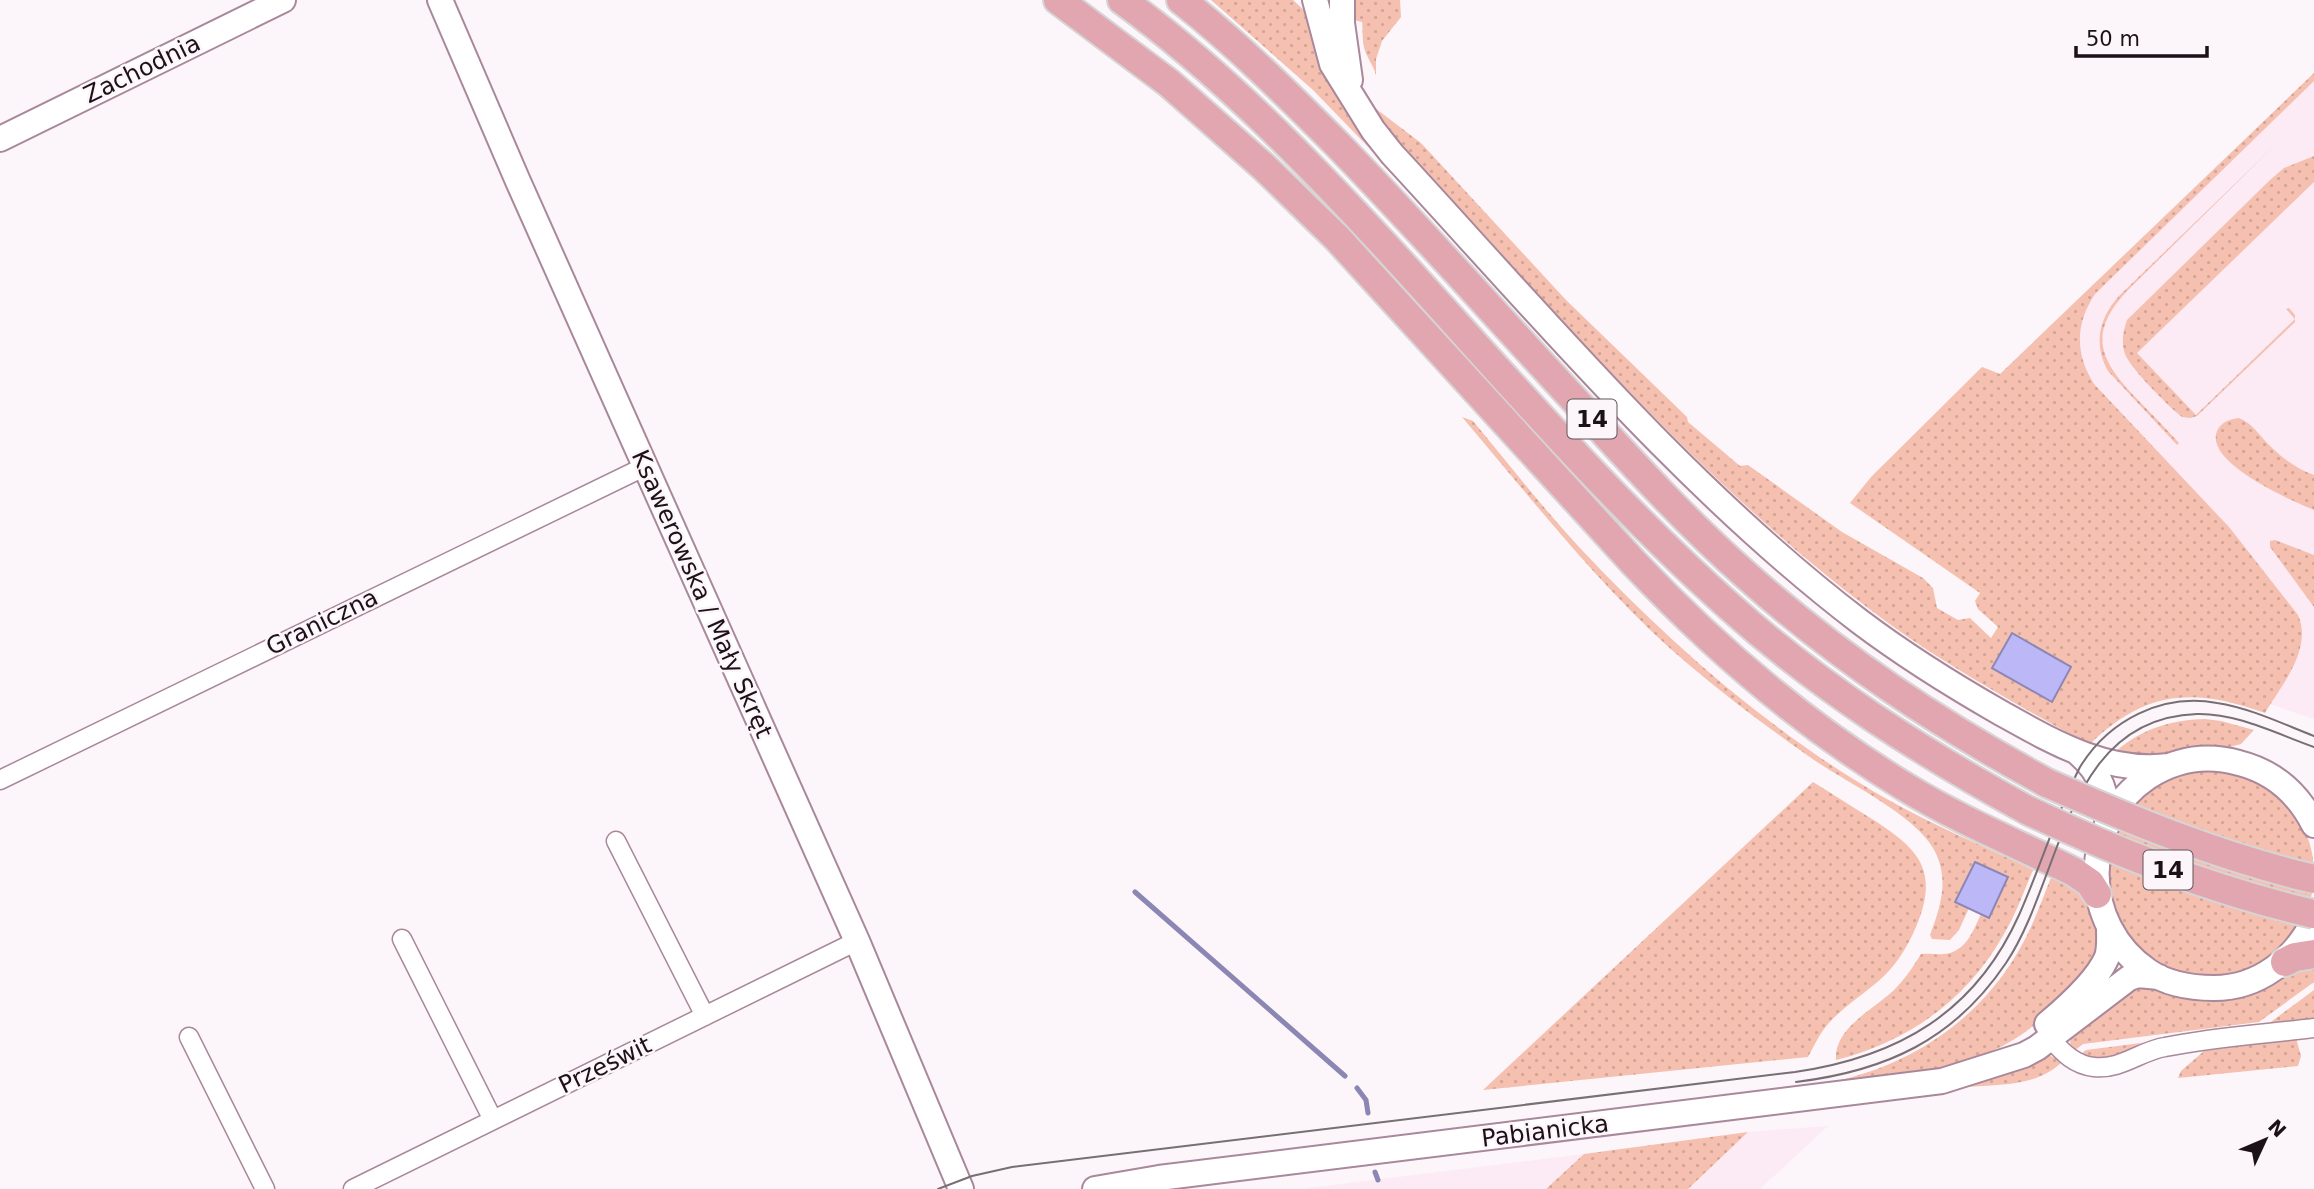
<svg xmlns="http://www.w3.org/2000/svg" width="2314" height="1189" font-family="'DejaVu Sans',sans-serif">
	<defs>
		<pattern id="grass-dots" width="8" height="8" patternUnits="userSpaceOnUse" patternTransform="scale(1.75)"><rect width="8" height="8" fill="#f5c0af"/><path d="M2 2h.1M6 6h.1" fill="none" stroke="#d2a496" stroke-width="1.8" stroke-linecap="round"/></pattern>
	</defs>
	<rect width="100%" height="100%" fill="#fcf5f9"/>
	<!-- built -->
	<path fill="#fceaf4" d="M 2314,73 L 2314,719 L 2270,704 L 1982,367 L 2000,374 Z
		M 1828,1126 L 1760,1189 L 1688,1189 L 1748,1132 Z
		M 1584,1154 L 1546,1189 L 1300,1189 Z"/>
	<!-- grass -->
	<path fill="url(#grass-dots)" d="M 1211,0 L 1293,0 L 1308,14 L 1330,85 L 1349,118 L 1410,190 L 1313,90 Z
		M 1356,0 L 1400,0 L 1401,17 L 1382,41 L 1376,59 L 1376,75 C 1373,64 1366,57 1364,47 C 1362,39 1363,30 1362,22 L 1354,20 Z
		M 2314,73 L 2314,81 L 2095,294 C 2075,324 2075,354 2094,384 L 2229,527 L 2298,615 C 2313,649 2281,686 2265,713 C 2193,687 2145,690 2089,745 C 2013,702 1937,661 1868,608 C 1692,475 1549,303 1399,142 L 1371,105 L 1421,143 L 1566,300 L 1687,417 L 1688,422 L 1740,466 L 1748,465 L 1842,532 L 1923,578 L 1933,588 L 1937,608 L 1958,620 L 1970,618 L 1991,638 L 1998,627 L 1978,609 L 1975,601 L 1980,593 L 1850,503 L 1871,477 L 1982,367 L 2000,374 Z
		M 2276,144 L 2128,290 C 2086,334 2100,361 2138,400 C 2152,414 2166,429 2179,443 L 2177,445 L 2108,371 C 2093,344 2099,318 2119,296 Z
		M 2314,156 L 2314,182 L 2137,353 L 2196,415 L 2295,319 L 2286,309 L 2289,308 L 2295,315 L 2295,322 L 2197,416 L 2190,418 L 2182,417 C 2169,407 2130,368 2125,354 C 2121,343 2123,331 2127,320 L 2270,180 L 2284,168 Z
		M 1462,417 L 1473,421 C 1508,463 1542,507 1579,547 C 1668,642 1771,733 1885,798 C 1932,825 1984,846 2033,870 C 2024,891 2016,914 2004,934 C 1967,1000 1908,1042 1836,1060 C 1834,1028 1873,1010 1894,990 C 1905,979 1913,967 1921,954 C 1929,953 1937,955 1944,954 C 1966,952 1973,931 1981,914 L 1989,917 L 1955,902 L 1969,908 L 1959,930 L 1950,940 L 1932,939 L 1930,935 C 1941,906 1950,877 1933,848 C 1913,814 1848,783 1814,760 C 1771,730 1728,698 1688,664 C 1605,594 1532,499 1462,417 Z
		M 2239,418 C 2252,423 2259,435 2268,444 C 2281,457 2296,469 2314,475 L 2314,510 C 2292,501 2204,463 2217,431 C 2221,422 2230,419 2239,418 Z
		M 2275,540 L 2314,555 L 2314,607 L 2270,547 L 2270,541 Z
		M 2205,719 L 2221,721 L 2254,730 L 2241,744 L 2230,747 L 2208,747 L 2153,760 L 2112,755 C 2138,730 2169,720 2205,719 Z
		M2108 873a103 103 0 1 1 206 0a103 103 0 1 1-206 0Z
		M 1813,782 C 1833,794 1852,807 1872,819 C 1916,847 1939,868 1918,922 C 1910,942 1900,960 1884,976 C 1865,994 1840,1008 1824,1029 C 1818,1037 1813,1048 1808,1057 L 1483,1090 Z
		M 2052,875 C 2059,879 2070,882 2077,888 C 2094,902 2098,935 2099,956 C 2079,977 2061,1001 2040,1020 C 1987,1068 1912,1074 1846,1083 L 1841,1080 C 1916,1062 1981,1017 2019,950 C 2033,926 2042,900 2052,875 Z
		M 2314,966 L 2314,982 L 2259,1022 L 2083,1044 L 2074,1051 L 2070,1043 L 2072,1034 L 2124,987 L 2268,986 L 2297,969 Z
		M 2314,990 L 2314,1021 L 2264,1027 Z
		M 2296,1038 L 2301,1056 L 2298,1066 L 2178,1078 L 2181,1071 L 2204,1051 Z
		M 2157,1041 C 2129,1055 2110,1064 2079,1056 L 2086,1050 Z
		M 2042,1055 L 2049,1055 L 2062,1062 C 2037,1087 1998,1084 1966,1087 L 2009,1073 Z
		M 1748,1132 L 1688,1189 L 1546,1189 L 1584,1154 Z"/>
	<!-- water -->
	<path fill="#bcb8f8" stroke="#8c86b5" stroke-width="2" d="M 2012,633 L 2071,667 L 2052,702 L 1992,668 Z
		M 1975,862 L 2008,877 L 1989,918 L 1955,902 Z"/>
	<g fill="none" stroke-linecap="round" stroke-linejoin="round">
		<!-- stream -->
		<path stroke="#8c86b5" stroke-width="5" d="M 1135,892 L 1345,1076
			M 1357,1088 L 1366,1100 L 1368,1113
			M 1375,1172 L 1378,1180"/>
		<defs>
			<path id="street" d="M 0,780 L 646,466
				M 616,841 L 705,1016
				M 402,939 L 493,1120
				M 189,1037 L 265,1189
				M 2051,1039 C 2063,1053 2075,1065 2094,1067 C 2121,1070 2140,1051 2165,1047 C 2214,1037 2265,1034 2314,1028
				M 353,1189 L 857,941"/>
			<path id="secondary" d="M 440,0 L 517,179 L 857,941 L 961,1189
				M 1315,0 L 1332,64 L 1373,130 L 1392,154 C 1539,313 1686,489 1859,621 C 1904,655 1952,685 2001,713 C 2053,742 2107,774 2169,766
				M 1342,0 L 1342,23 L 1350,80
				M 0,139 L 283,0
				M 2079,754 C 2101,773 2108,795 2107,824
				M 2314,825 C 2298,793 2274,772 2239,763 C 2207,754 2176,759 2148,777 C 2079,823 2080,925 2148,971 C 2167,984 2192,988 2214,988 C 2259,988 2295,959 2314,920
				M 2047,1024 C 2066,1008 2097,981 2107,957 C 2110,948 2109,939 2109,929
				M 1095,1189 L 1159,1178 L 1942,1081 L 2024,1055 L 2037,1048 L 2129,978 L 2138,975 L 2159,977"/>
			<path id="primary" d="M 1058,0 L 1169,83 L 1264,167 L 1337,238 L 1633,562 C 1715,649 1805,726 1907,788 C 1961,821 2018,844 2074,872 L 2090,883 L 2097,894
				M 1122,0 C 1221,72 1307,161 1390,251 C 1500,371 1607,497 1729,606 C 1819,687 1921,752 2027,810
				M 1181,0 C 1237,44 1287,94 1337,144 C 1421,230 1500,320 1582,408 C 1635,466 1688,524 1747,576 C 1840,659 1939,724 2047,783
				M 2285,962 L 2295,957 L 2314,954"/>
		</defs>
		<!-- street casing -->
		<use href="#street" stroke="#a9889b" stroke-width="21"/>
		<!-- secondary casing -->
		<use href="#secondary" stroke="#a9889b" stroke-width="28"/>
		<!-- primary casing -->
		<use href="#primary" stroke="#d6d4d5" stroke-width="32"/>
		<!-- street -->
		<use href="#street" stroke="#fff" stroke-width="18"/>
		<!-- secondary -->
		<use href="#secondary" stroke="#fff" stroke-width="24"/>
		<!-- primary -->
		<use href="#primary" stroke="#e2a6b0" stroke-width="28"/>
		<!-- tram -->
		<path stroke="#786e74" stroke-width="2" d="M 1796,1082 C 1886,1071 1954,1040 2006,963 C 2063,878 2064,718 2197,714 C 2237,713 2277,734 2314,747
			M 938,1189 L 972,1176 L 1012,1167 L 1795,1072 C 1898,1057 1975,1013 2019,915 C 2041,866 2056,814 2080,767 C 2109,720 2162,693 2217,703 C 2250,708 2283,724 2314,736"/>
		<defs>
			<path id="primary-bridge" d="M 2047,783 C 2135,822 2221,857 2314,879
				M 2027,810 C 2119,854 2214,891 2314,914"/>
		</defs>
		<!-- primary-bridge casing -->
		<use href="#primary-bridge" stroke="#d6d4d5" stroke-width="32" stroke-linecap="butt"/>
		<!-- primary-bridge -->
		<use href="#primary-bridge" stroke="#e2a6b0" stroke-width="28"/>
	</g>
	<g text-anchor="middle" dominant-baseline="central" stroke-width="5" stroke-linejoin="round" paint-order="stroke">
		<!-- shield labels -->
		<g fill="#fcf5f9" stroke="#60555c" stroke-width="2">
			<rect x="1567.5" y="399.5" width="49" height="39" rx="5"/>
			<rect x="2143.5" y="850.5" width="49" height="39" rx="5"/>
		</g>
		<g font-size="23" font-weight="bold" fill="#1d1118">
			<text x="1592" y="419">14</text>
			<text x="2168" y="870">14</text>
		</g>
		<!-- street labels -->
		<g font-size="24" fill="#1d1118" stroke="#fcf5f9">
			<text transform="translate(142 69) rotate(-26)">Zachodnia</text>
			<text transform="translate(702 594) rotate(66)">Ksawerowska / Mały Skręt</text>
			<text transform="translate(322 622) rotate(-26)">Graniczna</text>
			<text transform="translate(605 1065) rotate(-26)">Prześwit</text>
			<text transform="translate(1545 1131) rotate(-7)">Pabianicka</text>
		</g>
	</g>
	<!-- north arrow -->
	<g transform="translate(2265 1140) rotate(46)" stroke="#fcf5f9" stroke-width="5" paint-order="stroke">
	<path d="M0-5L12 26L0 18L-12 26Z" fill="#1d1118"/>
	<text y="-10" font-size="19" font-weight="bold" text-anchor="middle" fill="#1d1118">N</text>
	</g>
	<!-- scale -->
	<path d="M2076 46v10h131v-10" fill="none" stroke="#1d1118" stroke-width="3.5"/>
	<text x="2086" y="46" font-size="21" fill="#1d1118" stroke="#fcf5f9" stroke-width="5" paint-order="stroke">50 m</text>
</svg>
